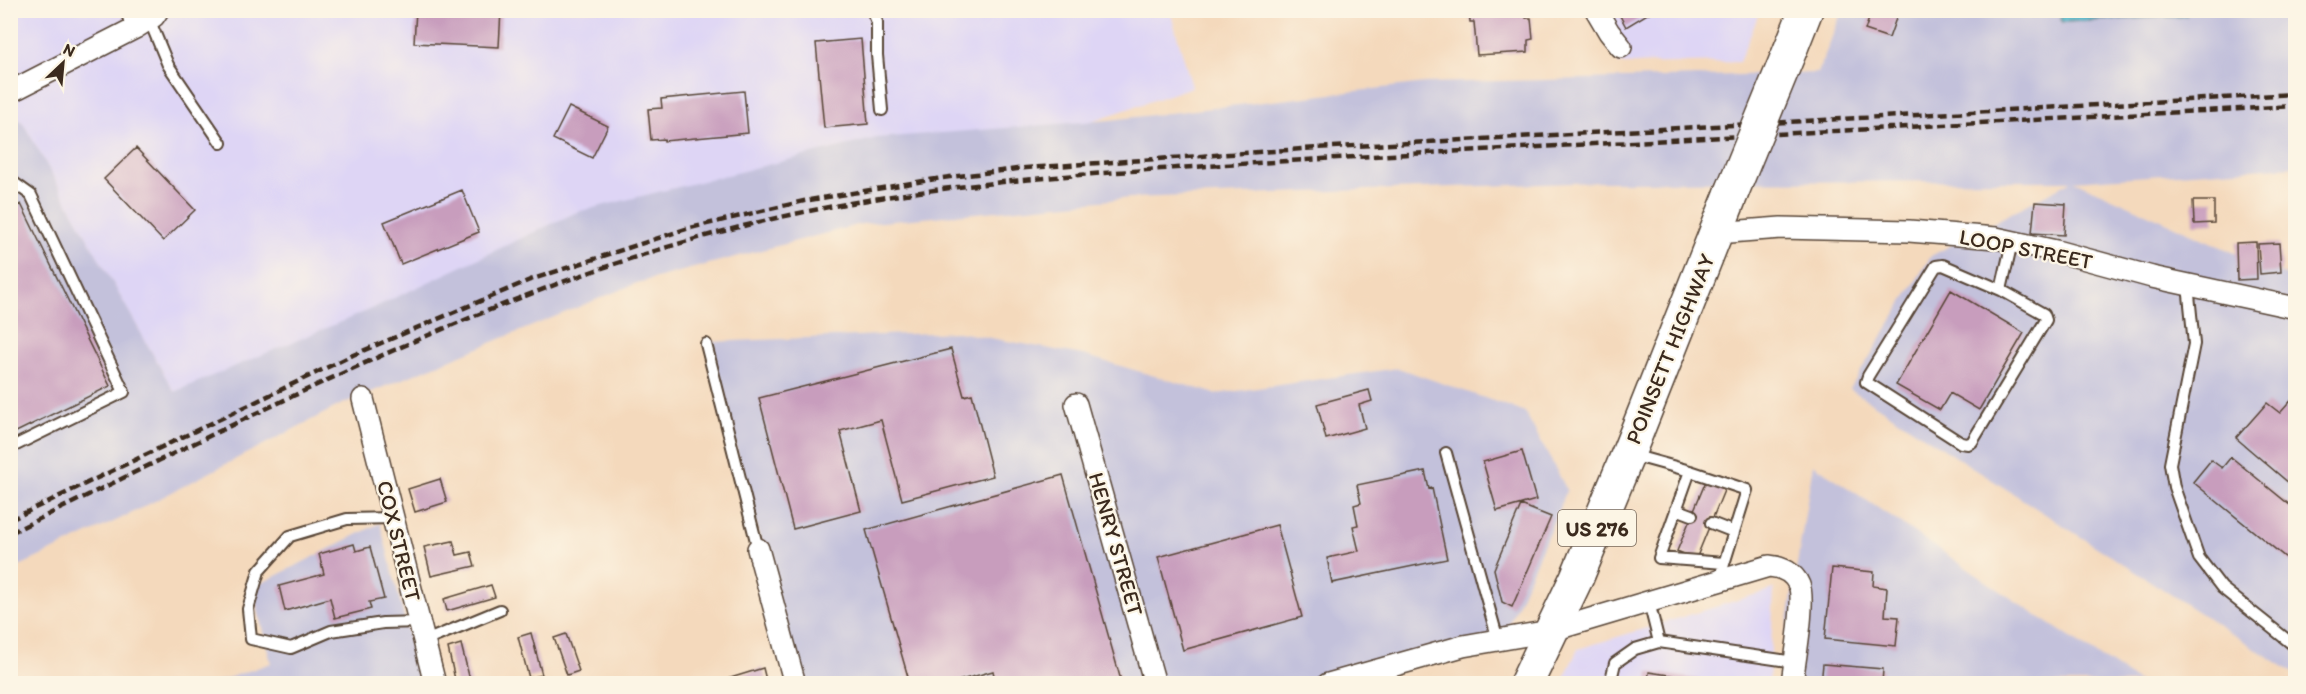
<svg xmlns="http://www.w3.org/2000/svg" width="2306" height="694" font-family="Itim,sans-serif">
	<rect width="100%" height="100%" fill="#fcf5e5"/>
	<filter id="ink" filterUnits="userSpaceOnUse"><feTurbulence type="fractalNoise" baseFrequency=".0167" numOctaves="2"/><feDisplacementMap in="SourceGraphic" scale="12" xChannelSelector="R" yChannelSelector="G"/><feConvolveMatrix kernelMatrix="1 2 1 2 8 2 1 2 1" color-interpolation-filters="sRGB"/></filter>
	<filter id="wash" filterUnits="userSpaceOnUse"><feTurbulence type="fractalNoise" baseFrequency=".008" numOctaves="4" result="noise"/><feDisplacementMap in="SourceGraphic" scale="24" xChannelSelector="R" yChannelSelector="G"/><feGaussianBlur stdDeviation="1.35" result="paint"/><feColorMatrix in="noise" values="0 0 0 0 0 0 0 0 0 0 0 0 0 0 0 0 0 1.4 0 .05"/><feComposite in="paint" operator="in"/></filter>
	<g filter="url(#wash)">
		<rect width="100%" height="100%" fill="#f4d9bc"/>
		<!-- built -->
		<path fill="#ded5f5" d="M 11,10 L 1170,11 L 1192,87 L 888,191 L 174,392 L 23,123 L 11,113 Z
			M 1593,11 L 1760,11 L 1739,62 L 1619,64 Z
			M 1774,589 L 1769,683 L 1561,684 L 1578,649 Z"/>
		<!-- industrial -->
		<path fill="#c3c1db" d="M 1842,11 L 2295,11 L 2295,166 L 2074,181 L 2295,280 L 2295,674 L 1850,389 L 1931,256 L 2071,181 L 1601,182 L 1131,198 L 861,224 L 637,283 L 342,404 L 122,518 L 11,570 L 10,113 L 23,123 L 174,392 L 369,310 L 577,212 L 877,138 L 1110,120 L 1425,83 L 1818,73 Z
			M 958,332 L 1083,355 L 1216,394 L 1398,368 L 1525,412 L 1567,490 L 1506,631 L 1328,683 L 798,683 L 708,342 Z
			M 1813,464 L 2030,611 L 2140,683 L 1778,684 Z
			M 380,523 L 421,683 L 211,684 L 271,663 L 252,588 Z"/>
		<!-- water -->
		<path fill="#51b9ce" stroke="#467276" stroke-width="1.5" d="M 2063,11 L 2186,10 L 2186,16 L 2062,22 L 2060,19 Z"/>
		<g id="blocks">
			<!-- building -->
			<path fill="#c89dbd" d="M 416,10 L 501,10 L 499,47 L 414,43 Z
				M 1469,10 L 1525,10 L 1526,18 L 1531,18 L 1533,39 L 1528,40 L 1528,52 L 1477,55 L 1474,22 L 1470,22 Z
				M 1617,10 L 1654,10 L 1626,27 Z
				M 1872,10 L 1899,10 L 1889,38 L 1865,30 Z
				M 861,39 L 868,124 L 824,128 L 816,43 Z
				M 744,91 L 748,133 L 664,141 L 664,139 L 651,140 L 648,109 L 662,108 L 661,99 Z
				M 569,107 L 608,126 L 592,158 L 553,139 Z
				M 136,148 L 195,210 L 163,241 L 104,179 Z
				M 462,190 L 479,232 L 401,264 L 384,222 Z
				M 2193,201 L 2214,201 L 2214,223 L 2194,224 Z
				M 2035,202 L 2066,204 L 2064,235 L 2032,233 Z
				M 21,204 L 110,386 L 10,435 L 10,209 Z
				M 2256,242 L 2257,279 L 2237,280 L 2236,243 Z
				M 2279,243 L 2281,272 L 2260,274 L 2258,244 Z
				M 1951,290 L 2024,333 L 1979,410 L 1950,393 L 1940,410 L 1896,385 Z
				M 951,349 L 964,396 L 972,394 L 993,476 L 902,500 L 881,420 L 840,431 L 861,511 L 793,529 L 759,398 Z
				M 1369,390 L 1372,401 L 1359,405 L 1365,428 L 1326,439 L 1317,404 Z
				M 2296,395 L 2296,489 L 2236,438 L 2267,403 L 2280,413 Z
				M 1522,451 L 1536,500 L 1497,511 L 1483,462 Z
				M 2231,457 L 2296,510 L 2296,566 L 2193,482 L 2211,460 L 2222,468 Z
				M 1425,471 L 1429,489 L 1432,488 L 1447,559 L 1332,583 L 1327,558 L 1359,551 L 1353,526 L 1358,525 L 1354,505 L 1361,503 L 1357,485 Z
				M 1063,475 L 1122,684 L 996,684 L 993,671 L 947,684 L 910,684 L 866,530 Z
				M 440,479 L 447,502 L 415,512 L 408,489 Z
				M 1706,481 L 1725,488 L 1696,559 L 1677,551 Z
				M 1521,505 L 1551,517 L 1512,607 L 1502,602 L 1494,569 Z
				M 1277,525 L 1302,617 L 1183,650 L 1158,557 Z
				M 453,541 L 457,555 L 471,552 L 475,566 L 431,576 L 424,547 Z
				M 354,544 L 356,551 L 370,547 L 384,599 L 369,602 L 371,609 L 335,618 L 330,598 L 285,611 L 279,586 L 324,574 L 319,554 Z
				M 1832,568 L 1874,572 L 1873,586 L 1887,588 L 1885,616 L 1899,617 L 1896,646 L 1825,639 Z
				M 491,585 L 495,597 L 447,611 L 444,599 Z
				M 531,633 L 542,675 L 529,678 L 518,637 Z
				M 566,634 L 579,671 L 567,675 L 554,638 Z
				M 461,644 L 471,684 L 456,684 L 448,648 Z
				M 1823,664 L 1883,669 L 1882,684 L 1821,684 Z
				M 763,668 L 767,684 L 725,684 L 724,680 Z
				M 1649,672 L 1714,682 L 1714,684 L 1648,684 Z"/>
		</g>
	</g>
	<g filter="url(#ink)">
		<use href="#blocks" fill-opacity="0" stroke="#574436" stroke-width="1.5"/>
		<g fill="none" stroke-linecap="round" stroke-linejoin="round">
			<defs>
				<path id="service" d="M 126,10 L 132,30
					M 872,10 L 877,22 L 877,55 L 882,110
					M 149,19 L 168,65 L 221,143
					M 10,180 L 31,195 L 124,392 L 10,448
					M 2188,285 L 2194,344 L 2170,464 L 2174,487 L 2199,558 L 2222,588 L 2296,647
					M 2001,290 L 1943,265 L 1936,266 L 1868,376 L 1866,382 L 1961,443 L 1968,444 L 1972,442 L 2046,320 L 2044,314 L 2001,290 L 2012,242
					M 706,344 L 758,549
					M 1446,453 L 1498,640
					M 1632,455 L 1690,471 L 1747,490 L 1719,580
					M 1690,471 L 1659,558 L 1724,563
					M 1676,509 L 1692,515
					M 394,518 L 347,519 L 290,536 L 259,571 L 248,609 L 251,639 L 291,648 L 331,631 L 383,623 L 420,622
					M 1711,523 L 1734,532
					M 1649,602 L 1659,642
					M 425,641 L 500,610
					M 1610,684 L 1615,663 L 1635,649 L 1659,642 L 1795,662"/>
				<path id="minor" d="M 1596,10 L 1609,32 L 1621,47
					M 10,92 L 135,28 L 154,16 L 158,10
					M 1716,233 L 1781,228 L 1909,231 L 1996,238 L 2056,251 L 2152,277 L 2296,308
					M 363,399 L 435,684
					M 1076,404 L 1155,684
					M 758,549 L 795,684
					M 1328,684 L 1463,646 L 1550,631 L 1769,566 C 1782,567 1794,573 1799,585 C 1806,601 1794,663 1792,684"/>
				<path id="trunk" d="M 1791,48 L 1806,10
					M 1526,684 L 1577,577 L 1628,454 L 1732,192"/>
			</defs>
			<!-- service casing -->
			<use href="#service" stroke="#574436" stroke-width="14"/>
			<!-- minor casing -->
			<use href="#minor" stroke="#574436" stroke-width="24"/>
			<!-- trunk casing -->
			<use href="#trunk" stroke="#574436" stroke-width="36"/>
			<!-- service -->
			<use href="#service" stroke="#fff" stroke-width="10"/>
			<!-- minor -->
			<use href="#minor" stroke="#fff" stroke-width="21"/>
			<!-- trunk -->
			<use href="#trunk" stroke="#fff" stroke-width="33"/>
			<!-- rail -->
			<path stroke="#3b2a1e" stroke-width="4.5" stroke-dasharray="9 4.5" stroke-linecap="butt" d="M 10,520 L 353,355 L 530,280 L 686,229 L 804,201 L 942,178 L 1026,168 L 1317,148 L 2296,94
				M 10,533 C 268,409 527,269 809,211 C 925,187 1043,177 1161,169 C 1256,163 1350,157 1445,152 C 1728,137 2012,121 2296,106"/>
			<defs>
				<path id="trunk-bridge" d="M 1732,192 L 1791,48"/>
			</defs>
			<!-- trunk-bridge casing -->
			<use href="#trunk-bridge" stroke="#574436" stroke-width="36" stroke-linecap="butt"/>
			<!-- trunk-bridge -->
			<use href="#trunk-bridge" stroke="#fff" stroke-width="33"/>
		</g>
	</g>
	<g text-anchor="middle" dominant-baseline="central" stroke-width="4.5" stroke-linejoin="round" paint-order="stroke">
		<!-- shield labels -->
		<rect fill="#fcf5e5" stroke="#75675a" stroke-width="1.5" x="1558" y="510" width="78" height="36" rx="4.5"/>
		<g font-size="21" font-weight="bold" fill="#3b2a1e">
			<text x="1597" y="528">US 276</text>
		</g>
		<!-- street labels -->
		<g font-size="22" fill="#3b2a1e" stroke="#fcf5e5">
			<text transform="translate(2026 249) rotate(11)">LOOP STREET</text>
			<text transform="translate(1670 349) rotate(-68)">POINSETT HIGHWAY</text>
			<text transform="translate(399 541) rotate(76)">COX STREET</text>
			<text transform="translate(1116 544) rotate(74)">HENRY STREET</text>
		</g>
	</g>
	<!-- margin -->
	<rect width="2306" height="694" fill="none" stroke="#fcf5e5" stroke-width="36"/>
	<!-- north arrow -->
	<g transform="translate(63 63) rotate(26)" stroke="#fcf5e5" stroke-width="4.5" paint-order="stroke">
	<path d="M0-4.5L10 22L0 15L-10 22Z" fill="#3b2a1e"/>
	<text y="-9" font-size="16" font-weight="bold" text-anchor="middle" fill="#3b2a1e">N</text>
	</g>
</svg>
